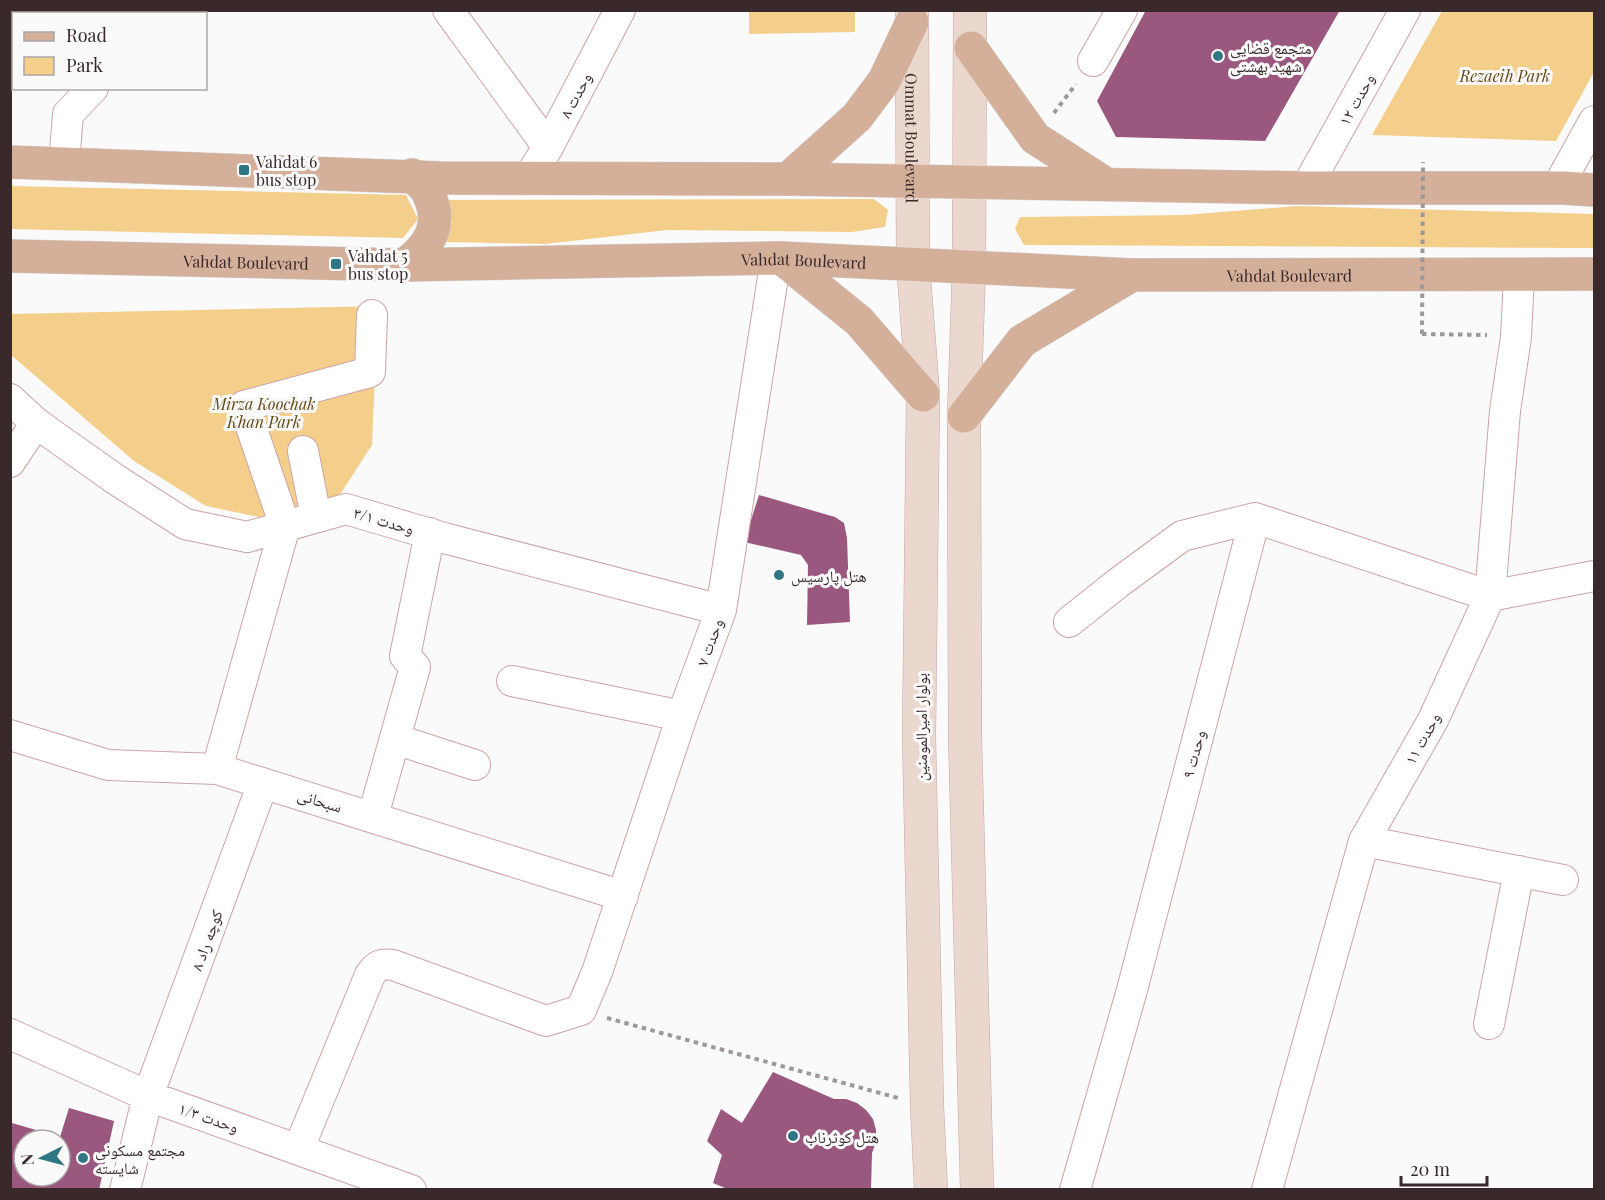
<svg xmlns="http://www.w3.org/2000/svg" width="1605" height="1200" font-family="'Playfair Display','Noto Naskh Arabic',serif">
	<rect width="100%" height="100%" fill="#fafafa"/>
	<!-- green -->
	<path fill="#f4cf8b" d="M 749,11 L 855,11 L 855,32 L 749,34 Z
		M 1442,11 L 1594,11 L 1594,72 L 1556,141 L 1372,135 Z
		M 11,186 L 406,195 L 418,219 L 403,238 L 11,229 Z
		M 874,199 L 888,210 L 885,227 L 852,232 L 667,230 L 545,244 L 443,242 L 452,222 L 443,200 Z
		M 1297,206 L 1594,214 L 1594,248 L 1024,245 L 1015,229 L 1020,217 L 1185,215 Z
		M 378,306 L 372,445 L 341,493 L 313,512 L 259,517 L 206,506 L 134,461 L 11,355 L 10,314 Z"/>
	<!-- building -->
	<path fill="#9a587f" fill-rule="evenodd" d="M 1146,10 L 1340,10 L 1265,141 L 1116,137 L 1097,101 Z
		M 759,495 L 835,517 L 844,523 L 847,538 L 850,622 L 807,625 L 808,565 L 801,555 L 744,542 Z
		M 773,1072 L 834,1099 L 846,1099 L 857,1103 L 866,1110 L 873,1119 L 876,1130 L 876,1142 L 872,1153 L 871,1190 L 725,1190 L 725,1188 L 713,1183 L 722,1155 L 707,1141 L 721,1109 L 742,1123 Z
		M 69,1108 L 114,1121 L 99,1190 L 10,1190 L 12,1123 L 60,1137 ZM 24,1140 L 60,1140 L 60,1176 L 24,1176 Z"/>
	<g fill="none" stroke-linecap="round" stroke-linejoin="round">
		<defs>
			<path id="street" d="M 448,10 L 548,147
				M 168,14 L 171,10
				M 1093,61 L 1122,10
				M 64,164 L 68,114 L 93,88
				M 528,179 L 548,147 L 620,10
				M 1306,188 L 1405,10
				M 1557,188 L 1594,121
				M 10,399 L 36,423 L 115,479 L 185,524 L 247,537 L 346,509 L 444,538 L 721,610
				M 303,451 L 316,517
				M 10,462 L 36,423
				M 1069,622 L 1118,583 L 1182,536 L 1255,518 L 1490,596 L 1594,576
				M 512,681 L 682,716
				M 10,735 L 108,765 L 217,769 L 623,896
				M 395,739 L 475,765
				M 217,769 L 285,526 L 244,406 L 370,372 L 372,315
				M 373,816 L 415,667 L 405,656 L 430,533
				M 1364,841 L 1563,880
				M 1489,1024 L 1519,871
				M 10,1034 L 148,1096 L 411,1190
				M 299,1148 L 370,975 C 377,965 381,963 393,965 L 546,1021 L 581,1010 L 597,972 L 682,716 L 721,610 L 776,258
				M 125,1190 L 148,1096 L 263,783
				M 1075,1190 L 1132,990 L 1255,518
				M 1267,1190 L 1364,841 L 1433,720 L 1490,596 L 1505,411 L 1516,337 L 1519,275"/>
			<g id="secondary">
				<path d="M 970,10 L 969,268 L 964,416 L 965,736 L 977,1190"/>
				<path id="s1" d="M 912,15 L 913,264 L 923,395 L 919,737 L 927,1106 L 931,1190"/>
			</g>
			<g id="primary">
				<path d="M 971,48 L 1035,138 L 1106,184"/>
				<path d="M 10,162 L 440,178 L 788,179 L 1306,188 L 1563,188 L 1594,190"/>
				<path d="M 788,179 L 857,117 L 884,81 L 912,22"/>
				<path id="s2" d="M 10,256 L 404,265 L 781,258 L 1132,275 L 1594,274"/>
				<path d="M 781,258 L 859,321 L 923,395"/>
				<path d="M 404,265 C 429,247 444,225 428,193 C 425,186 417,181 412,175"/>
				<path d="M 964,416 L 1022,341 L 1132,275"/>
			</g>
		</defs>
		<!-- street casing -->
		<use href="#street" stroke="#cda4a5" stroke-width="32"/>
		<!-- secondary casing -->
		<use href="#secondary" stroke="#cda4a5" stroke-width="34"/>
		<!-- primary casing -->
		<use href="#primary" stroke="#d7d4d4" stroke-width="34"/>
		<!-- path -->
		<path stroke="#9f9898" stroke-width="4" stroke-dasharray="4.5 4.5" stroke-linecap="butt" d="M 1054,113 L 1076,84
			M 1422,334 L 1487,335
			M 607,1018 L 898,1098"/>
		<!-- street -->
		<use href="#street" stroke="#fff" stroke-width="30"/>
		<!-- secondary -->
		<use href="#secondary" stroke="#ead7cd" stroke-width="33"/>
		<!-- primary -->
		<use href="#primary" stroke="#d4af9a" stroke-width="33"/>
		<!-- path-bridge -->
		<path stroke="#9f9898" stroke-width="4" stroke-dasharray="4.5 4.5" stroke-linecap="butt" d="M 1422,334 L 1423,162"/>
	</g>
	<!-- markers -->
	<g fill="#307583" stroke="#fafafa" stroke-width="2">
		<circle cx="1218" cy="56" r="6"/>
		<rect x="238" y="164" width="12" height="12" rx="3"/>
		<rect x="330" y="258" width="12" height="12" rx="3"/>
		<circle cx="779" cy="575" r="6"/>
		<circle cx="793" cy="1136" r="6"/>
		<circle cx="83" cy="1158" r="6"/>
	</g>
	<g text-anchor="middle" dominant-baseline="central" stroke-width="6" stroke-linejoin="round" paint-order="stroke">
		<!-- poi labels -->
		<g font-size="16" fill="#39292a" stroke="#fafafa" text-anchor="start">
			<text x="1230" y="47">متجمع قضایی<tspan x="1230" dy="18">شهید بهشتی</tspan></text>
			<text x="256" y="161">Vahdat 6<tspan x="256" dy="18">bus stop</tspan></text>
			<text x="348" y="255">Vahdat 5<tspan x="348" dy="18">bus stop</tspan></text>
			<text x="791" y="575">هتل پارسیس</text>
			<text x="805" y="1136">هتل کوثرناب</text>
			<text x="95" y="1149">مجتمع مسکونی<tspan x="95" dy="18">شایسته</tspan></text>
		</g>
		<!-- park labels -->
		<g font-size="16" font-style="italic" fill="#644a13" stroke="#fafafa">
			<text x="1505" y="75">Rezaeih Park</text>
			<text x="264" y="403">Mirza Koochak<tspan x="264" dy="18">Khan Park</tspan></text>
		</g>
		<!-- street labels -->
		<g font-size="16" fill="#39292a" stroke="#fafafa">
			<text transform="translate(575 95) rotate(-62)">وحدت ۸</text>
			<text transform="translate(1356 99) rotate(-61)">وحدت ۱۲</text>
			<text stroke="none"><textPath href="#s1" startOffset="123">Ommat Boulevard</textPath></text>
			<text stroke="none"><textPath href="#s2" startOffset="236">Vahdat Boulevard</textPath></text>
			<text stroke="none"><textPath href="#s2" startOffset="794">Vahdat Boulevard</textPath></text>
			<text stroke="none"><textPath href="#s2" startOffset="1280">Vahdat Boulevard</textPath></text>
			<text transform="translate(384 520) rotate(16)">وحدت ۳/۱</text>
			<text transform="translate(709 642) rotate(-70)">وحدت ۷</text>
			<text transform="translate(920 727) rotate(-90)">بولوار امیرالمومنین</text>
			<text transform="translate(1422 738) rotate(-61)">وحدت ۱۱</text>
			<text transform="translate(1193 754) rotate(-75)">وحدت ۹</text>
			<text transform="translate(320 800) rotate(17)">سبحانی</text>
			<text transform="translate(206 940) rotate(-70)">کوچه راد ۸</text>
			<text transform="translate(209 1117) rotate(19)">وحدت ۱/۳</text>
		</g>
	</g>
	<!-- border -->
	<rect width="1605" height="1200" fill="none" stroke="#39292a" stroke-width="24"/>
	<!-- legend -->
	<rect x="12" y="12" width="195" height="78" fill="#fafafa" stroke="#ada6a7" stroke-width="1.5"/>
	<rect x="24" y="32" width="30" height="9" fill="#d4af9a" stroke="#ada6a7" stroke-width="1.5"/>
	<text x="66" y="42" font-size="18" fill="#39292a">Road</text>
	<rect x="24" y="57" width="30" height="18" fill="#f4cf8b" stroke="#ada6a7" stroke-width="1.5"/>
	<text x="66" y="72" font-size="18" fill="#39292a">Park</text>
	<!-- north arrow -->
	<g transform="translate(42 1158) rotate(264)"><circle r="28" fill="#fafafa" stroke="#ada6a7" stroke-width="1.5"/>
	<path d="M0-4.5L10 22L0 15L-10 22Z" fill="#307583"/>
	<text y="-9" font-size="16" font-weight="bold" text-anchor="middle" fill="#39292a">N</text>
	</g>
	<!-- scale -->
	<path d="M1401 1176v9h86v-9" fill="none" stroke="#39292a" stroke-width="3"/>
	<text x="1410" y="1176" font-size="18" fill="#39292a" stroke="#fafafa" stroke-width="4.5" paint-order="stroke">20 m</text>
</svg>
